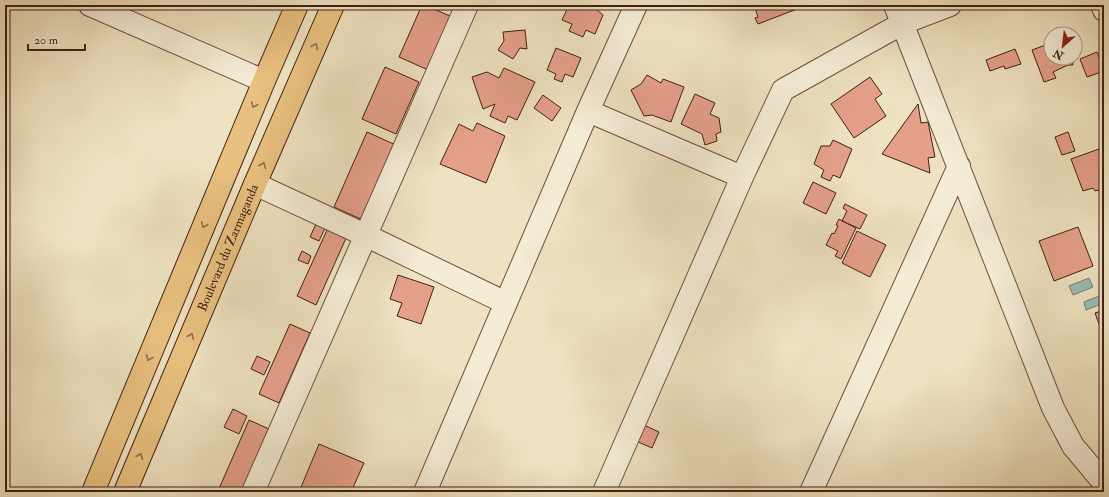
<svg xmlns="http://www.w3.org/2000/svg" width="1109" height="497" font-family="'IM FELL Double Pica',serif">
	<rect width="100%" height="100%" fill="#efe2c0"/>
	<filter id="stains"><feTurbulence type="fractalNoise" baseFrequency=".005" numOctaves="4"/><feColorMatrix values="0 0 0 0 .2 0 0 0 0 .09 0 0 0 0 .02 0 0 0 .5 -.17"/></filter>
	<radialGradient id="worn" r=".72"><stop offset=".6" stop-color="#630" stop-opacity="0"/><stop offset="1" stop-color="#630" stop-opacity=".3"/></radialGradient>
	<!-- water -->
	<path fill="#9abdb5" stroke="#767e75" d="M 1089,278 L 1093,287 L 1073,295 L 1069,286 Z
		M 1104,294 L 1104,303 L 1086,310 L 1084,302 Z"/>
	<!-- building -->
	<path fill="#e5a08a" stroke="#402014" d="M 422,5 L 425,5 L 459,20 L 435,73 L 399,57 Z
		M 569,5 L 599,5 L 597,10 L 603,15 L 595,34 L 586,30 L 583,37 L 569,31 L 572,24 L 562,20 Z
		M 761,5 L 795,5 L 797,9 L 758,24 L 755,18 L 758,17 L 755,8 Z
		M 525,30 L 527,49 L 520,48 L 513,59 L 498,50 L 504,41 L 503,32 Z
		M 1051,43 L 1051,58 L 1073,58 L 1073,65 L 1068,65 L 1053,72 L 1056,78 L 1044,82 L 1032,50 Z
		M 556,48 L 581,58 L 573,77 L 565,74 L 562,82 L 554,79 L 556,74 L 547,70 Z
		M 1015,49 L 1021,64 L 1005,69 L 1004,66 L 990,71 L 986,60 Z
		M 1097,52 L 1104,71 L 1087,77 L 1080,59 Z
		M 385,67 L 419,82 L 396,134 L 362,119 Z
		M 504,68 L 535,82 L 517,120 L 508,116 L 505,123 L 490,116 L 495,104 L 483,109 L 472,77 L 487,72 L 499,78 Z
		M 647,75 L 661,83 L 663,79 L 684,87 L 671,122 L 652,115 L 644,116 L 631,90 L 641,84 Z
		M 870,77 L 882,94 L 875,99 L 886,116 L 854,138 L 831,104 Z
		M 695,94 L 715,103 L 710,114 L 719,118 L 721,132 L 716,134 L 717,141 L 705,145 L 702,134 L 681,124 Z
		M 543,95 L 561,108 L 552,121 L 534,108 Z
		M 918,104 L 921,123 L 928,122 L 935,157 L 928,158 L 930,173 L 882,154 Z
		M 477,123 L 505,136 L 486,183 L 440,164 L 459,124 L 473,131 Z
		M 367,132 L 398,146 L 365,221 L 334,207 Z
		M 1068,132 L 1075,151 L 1062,155 L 1055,137 Z
		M 833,140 L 852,149 L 840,178 L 833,175 L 830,181 L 821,177 L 824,170 L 814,164 L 821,146 L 830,146 Z
		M 1099,149 L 1102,156 L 1104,156 L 1104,181 L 1099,183 L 1102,189 L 1095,191 L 1093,188 L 1083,191 L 1071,159 Z
		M 813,182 L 836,193 L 826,214 L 803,203 Z
		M 845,204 L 867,215 L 860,229 L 842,221 L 847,211 L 843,208 Z
		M 839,219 L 856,228 L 841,259 L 835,256 L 838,251 L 826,245 L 832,233 L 834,234 L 838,226 L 836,225 Z
		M 316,224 L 325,228 L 319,241 L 310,237 Z
		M 1078,227 L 1093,266 L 1054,281 L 1039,241 Z
		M 328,228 L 347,236 L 316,305 L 297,296 Z
		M 857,231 L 886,245 L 870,277 L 842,263 Z
		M 302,251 L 311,256 L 308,264 L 298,260 Z
		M 398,275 L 434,287 L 421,324 L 397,316 L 402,303 L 390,299 Z
		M 1104,310 L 1104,338 L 1095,313 Z
		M 290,324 L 310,333 L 279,403 L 259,394 Z
		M 257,356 L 270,362 L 264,375 L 251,369 Z
		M 233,409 L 247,416 L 239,434 L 224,427 Z
		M 249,420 L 269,429 L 241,492 L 221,492 L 218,491 Z
		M 644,425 L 659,432 L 652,448 L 636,441 Z
		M 319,444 L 364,463 L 351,492 L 299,492 Z"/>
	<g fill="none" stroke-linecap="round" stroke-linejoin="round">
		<defs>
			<path id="minor" d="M 90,5 L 264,81
				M 895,5 L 1053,408 L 1073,446 L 1104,483
				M 1102,5 L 1104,10
				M 588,111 L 742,177
				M 255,184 L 365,235 L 506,303
				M 253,492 L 467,5
				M 425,492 L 588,111 L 636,5
				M 604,492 L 742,177 L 783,90 L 903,23 L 950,5
				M 811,492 L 959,166"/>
			<g id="major">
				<path d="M 93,492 L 264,81 L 297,5"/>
				<path id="s1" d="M 125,492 L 255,184 L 333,5"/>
			</g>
		</defs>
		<!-- minor casing -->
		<use href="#minor" stroke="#6c503f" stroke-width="24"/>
		<!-- major casing -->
		<use href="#major" stroke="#402014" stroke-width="24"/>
		<!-- minor -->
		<use href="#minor" stroke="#f5ecd6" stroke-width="22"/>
		<!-- major -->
		<use href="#major" stroke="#e8c180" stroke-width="22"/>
	</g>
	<!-- one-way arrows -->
	<defs><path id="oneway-chevron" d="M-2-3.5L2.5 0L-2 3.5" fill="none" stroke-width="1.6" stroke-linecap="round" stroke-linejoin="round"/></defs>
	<g stroke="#94704a">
		<use href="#oneway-chevron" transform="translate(315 46) rotate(-67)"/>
		<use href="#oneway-chevron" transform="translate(254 105) rotate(113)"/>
		<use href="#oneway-chevron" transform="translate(263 165) rotate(-67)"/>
		<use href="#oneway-chevron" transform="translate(204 225) rotate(113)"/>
		<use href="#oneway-chevron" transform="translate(191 336) rotate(-67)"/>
		<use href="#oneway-chevron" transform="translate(149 358) rotate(113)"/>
		<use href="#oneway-chevron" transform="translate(140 456) rotate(-67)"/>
	</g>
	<g text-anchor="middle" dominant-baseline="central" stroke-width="3.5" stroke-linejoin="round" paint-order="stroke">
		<!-- street labels -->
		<g font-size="13" fill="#402014" stroke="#f5ecd6">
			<text stroke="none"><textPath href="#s1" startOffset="265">Boulevard du Zarmaganda</textPath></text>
		</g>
	</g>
	<!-- margin -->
	<rect width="1109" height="497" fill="none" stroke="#efe2c0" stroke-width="20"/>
	<rect x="6" y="6" width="1097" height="485" fill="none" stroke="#402014" stroke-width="2"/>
	<rect x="10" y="10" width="1089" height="477" fill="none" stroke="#402014"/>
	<!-- north arrow -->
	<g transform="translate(1063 46) rotate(208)"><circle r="19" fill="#f5ecd6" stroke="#ad9a88"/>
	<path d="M0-3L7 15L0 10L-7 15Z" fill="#8f2418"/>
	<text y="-6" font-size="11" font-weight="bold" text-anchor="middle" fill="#402014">N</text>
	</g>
	<!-- scale -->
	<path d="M28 44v6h57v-6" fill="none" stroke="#402014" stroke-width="2"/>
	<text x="34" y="44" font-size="12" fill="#402014" stroke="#f5ecd6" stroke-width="3" paint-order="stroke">20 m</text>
	<rect width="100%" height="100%" filter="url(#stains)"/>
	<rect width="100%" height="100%" fill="url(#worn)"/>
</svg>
